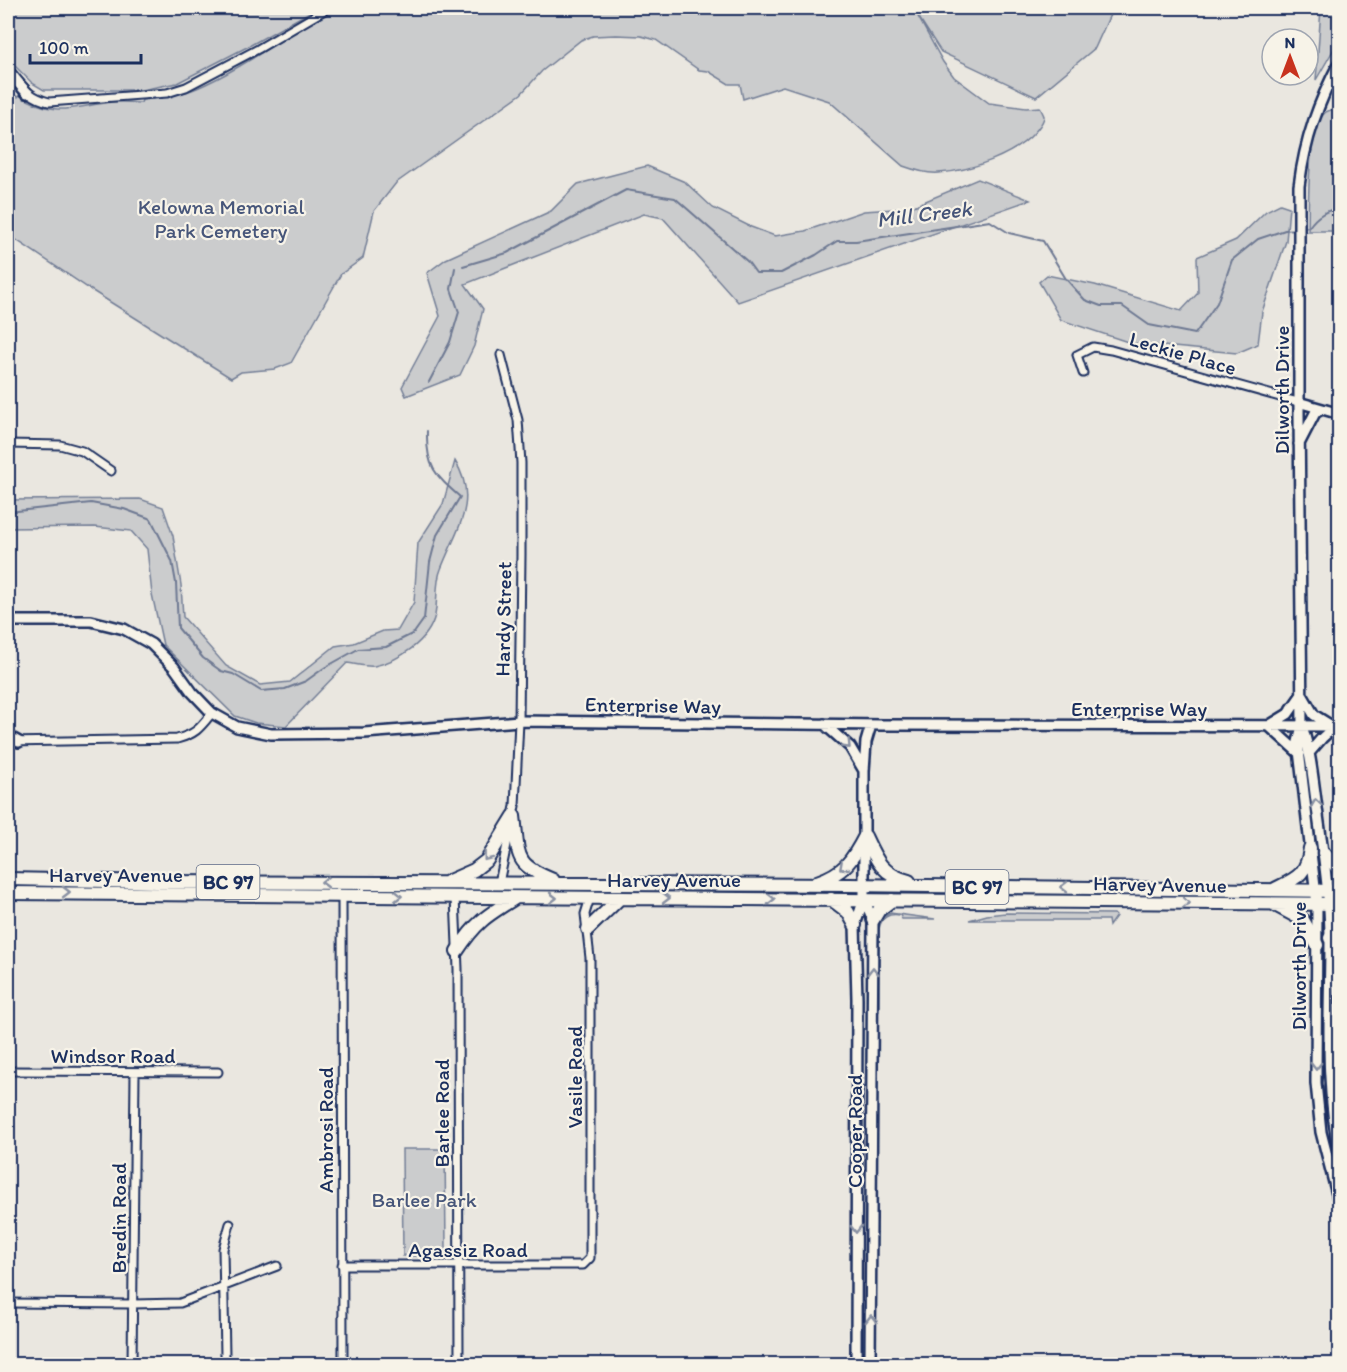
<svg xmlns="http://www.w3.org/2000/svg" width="1347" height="1372" font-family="Itim,sans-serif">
	<rect width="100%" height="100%" fill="#eae7e0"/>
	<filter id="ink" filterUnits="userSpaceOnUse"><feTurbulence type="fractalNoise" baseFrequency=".0167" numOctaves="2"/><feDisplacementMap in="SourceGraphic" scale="12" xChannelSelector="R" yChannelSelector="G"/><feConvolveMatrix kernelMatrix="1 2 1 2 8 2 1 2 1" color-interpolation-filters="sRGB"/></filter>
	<g filter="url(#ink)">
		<!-- green -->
		<path fill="#cbcccd" stroke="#737e96" stroke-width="1.5" d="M 8,8 L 317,8 L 249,46 L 177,83 L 141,90 L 44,90 L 32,83 L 8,59 Z
			M 337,8 L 1113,8 L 1095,48 L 1036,97 L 941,52 L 916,13 L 943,62 L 954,77 L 989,103 L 1026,108 L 1040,107 C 1041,110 1043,113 1044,116 C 1044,122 1039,127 1035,132 C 1015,155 970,171 939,173 C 927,174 914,170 903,166 L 829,101 L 783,86 L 743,99 L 740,84 L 729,84 L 708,71 L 699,70 L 656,40 L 641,36 L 616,35 L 593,36 L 581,40 L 542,71 L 521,94 L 396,183 L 374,211 L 363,258 L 341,274 L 291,363 L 275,369 L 241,372 L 231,378 L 91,290 L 12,237 L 13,201 L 8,192 L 8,92 L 18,97 L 19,95 C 58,119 73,106 113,102 C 123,101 131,103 141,103 L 142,100 C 160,98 180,95 197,88 C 230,74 262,52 293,33 C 308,24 320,13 337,8 Z
			M 1321,8 L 1339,8 L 1339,40 L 1316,80 Z
			M 1339,107 L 1339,231 L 1308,231 C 1309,206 1306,127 1326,112 C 1329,110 1336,109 1339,107 Z
			M 647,166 L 685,182 L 713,208 L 751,227 L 775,236 L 805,231 L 864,211 L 909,208 L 978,179 L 1030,200 L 738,302 L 663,218 L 644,214 L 465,284 L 483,309 L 474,346 L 460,375 L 406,396 L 402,387 L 440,316 L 427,273 L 446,259 L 551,211 L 578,184 Z
			M 1280,204 L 1289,207 L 1286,241 L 1262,312 L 1258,344 L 1237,353 L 1131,343 L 1061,320 L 1039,282 L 1047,275 L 1095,285 L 1181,311 L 1198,293 L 1197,257 L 1236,240 L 1266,211 Z
			M 455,461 C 480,501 456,530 441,569 C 435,583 438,600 435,615 C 429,641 399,661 374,666 C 366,667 356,664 347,663 L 286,726 L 256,723 L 235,716 L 163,645 L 152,594 L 147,549 L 131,531 L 95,527 L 8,528 L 8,500 L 140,499 L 163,507 L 173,536 L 181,585 L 183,617 L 226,666 L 260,685 L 290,682 L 335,646 L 354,643 L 383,631 L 398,630 L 414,602 L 418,543 L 443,504 Z
			M 890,913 L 935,919 L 902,919 L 900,915 C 889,913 881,917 879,929 L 879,1012 L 877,1006 L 878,927 L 882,917 Z
			M 1006,913 L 1114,914 L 1116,916 L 1109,926 L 1108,920 L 969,920 L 987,915 Z
			M 402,1149 L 445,1149 L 446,1249 L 441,1256 L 403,1256 Z"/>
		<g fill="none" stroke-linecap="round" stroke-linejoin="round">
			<!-- stream -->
			<path stroke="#6d7892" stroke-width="2" d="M 1302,228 L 1309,227 C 1317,215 1326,211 1340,207
				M 463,266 L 507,253 L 626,190 L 675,198 L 748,262 L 756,273 L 781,273 L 816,255 L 837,241 L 856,241 L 990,221 L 1009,233 L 1043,241 L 1066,279 L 1085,300 L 1101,306 L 1122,306 L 1149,325 L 1195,334 L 1217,303 L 1232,260 L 1258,239 L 1285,230 L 1296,229
				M 429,382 L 450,342 L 459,312 L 451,289 L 455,268
				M 8,512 L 91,503 L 124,509 L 151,519 L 172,561 L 176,583 L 178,628 L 203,658 L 221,671 L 233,674 L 261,691 L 285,689 L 306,681 L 324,668 L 358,649 L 386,647 L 414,633 L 424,619 L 430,562 L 437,535 L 460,497 C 435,475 426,467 427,431"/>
			<defs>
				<path id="street" d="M 8,69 C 23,84 25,96 49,102 L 167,93 L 186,87 L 258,49 L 328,8
					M 1083,373 L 1077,355 L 1093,347 L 1111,350 L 1298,402
					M 8,444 L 60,445 L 82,451 L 111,471
					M 8,742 L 177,739 C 196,734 200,728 212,713
					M 499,883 L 515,806 L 519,721 L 521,555 L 521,463 L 518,420 L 501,355
					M 342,895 L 343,1364
					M 455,897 L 458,969 L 459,1364
					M 8,1071 L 218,1072
					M 342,1265 L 583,1265 L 590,1258 L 590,958 L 585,914 L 590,898
					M 8,1303 L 133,1304 L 180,1303 L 277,1266
					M 225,1355 L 223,1249 L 230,1224
					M 132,1364 L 135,1073"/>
				<path id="secondary" d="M 1340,61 C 1318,103 1305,139 1299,186 L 1299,414 L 1302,726 L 1298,742 L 1317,904 L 1316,1083 L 1321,1132 L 1340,1206
					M 8,80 L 18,83 L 27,93
					M 1298,402 L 1340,414
					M 1299,444 L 1315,413 L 1322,409
					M 8,621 L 91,621 L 124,629 L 151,644 L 174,667 L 192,692 L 212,713 L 237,727 L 271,734 L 364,733 L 519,721 L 883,725 L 1340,726
					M 1303,696 L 1314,715 L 1330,725
					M 824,724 L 850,747 L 863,769
					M 1270,725 L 1288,714 L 1302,694
					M 1269,726 L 1300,754
					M 1302,726 C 1311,753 1313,780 1317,808 C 1323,852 1330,895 1330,940 C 1330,1011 1324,1084 1340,1155
					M 8,736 L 19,742
					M 1309,753 L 1322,738 L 1335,726
					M 864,899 L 873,920 L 870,1364
					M 856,1364 L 857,999 L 855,925 L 864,899 L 864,771 L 866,742 L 871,725"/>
				<path id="highway" d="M 514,816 C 519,856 513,864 553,880
					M 865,836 C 876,860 882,875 909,881
					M 1324,853 L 1340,871
					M 8,879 L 157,882 L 849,885 L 1340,891
					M 449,881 L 474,870 L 487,860 L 514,816
					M 817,882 C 844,873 852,861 865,836
					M 1275,889 C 1297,878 1307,875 1310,848
					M 8,893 L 1340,904
					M 831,899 L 848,912 L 855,925
					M 1275,905 L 1303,920 L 1317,945
					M 873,920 L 879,910 L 892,900
					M 588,929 L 620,898
					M 1330,938 L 1340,926
					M 457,951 C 476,922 486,916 515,898"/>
			</defs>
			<!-- street casing -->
			<use href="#street" stroke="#1b2f5e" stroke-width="11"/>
			<!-- secondary casing -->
			<use href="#secondary" stroke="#1b2f5e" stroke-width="14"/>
			<!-- highway casing -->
			<use href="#highway" stroke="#1b2f5e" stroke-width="16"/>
			<!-- street -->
			<use href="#street" stroke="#f7f3e8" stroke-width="7"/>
			<!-- secondary -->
			<use href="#secondary" stroke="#f7f3e8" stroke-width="9"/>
			<!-- highway -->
			<use href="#highway" stroke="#f7f3e8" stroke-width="12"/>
		</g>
		<!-- one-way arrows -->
		<defs><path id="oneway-chevron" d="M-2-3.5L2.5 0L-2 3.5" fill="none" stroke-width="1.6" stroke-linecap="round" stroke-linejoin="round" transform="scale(1.5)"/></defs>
		<g stroke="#8991a3">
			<use href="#oneway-chevron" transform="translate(847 745) rotate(46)"/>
			<use href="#oneway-chevron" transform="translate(1316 803) rotate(-98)"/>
			<use href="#oneway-chevron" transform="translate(487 857) rotate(128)"/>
			<use href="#oneway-chevron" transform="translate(843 867) rotate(138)"/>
			<use href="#oneway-chevron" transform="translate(325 882) rotate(180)"/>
			<use href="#oneway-chevron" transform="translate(1064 887) rotate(-180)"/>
			<use href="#oneway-chevron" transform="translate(66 892)"/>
			<use href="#oneway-chevron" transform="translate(398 896) rotate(1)"/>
			<use href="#oneway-chevron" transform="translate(553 898)"/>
			<use href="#oneway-chevron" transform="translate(666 898)"/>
			<use href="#oneway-chevron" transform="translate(771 899) rotate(1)"/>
			<use href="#oneway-chevron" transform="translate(1186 903) rotate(1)"/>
			<use href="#oneway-chevron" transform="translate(873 971) rotate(-90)"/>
			<use href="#oneway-chevron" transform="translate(1316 1066) rotate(90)"/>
			<use href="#oneway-chevron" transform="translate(856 1229) rotate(90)"/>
			<use href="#oneway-chevron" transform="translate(871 1319) rotate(-90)"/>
		</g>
	</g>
	<g text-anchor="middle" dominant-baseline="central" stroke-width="4.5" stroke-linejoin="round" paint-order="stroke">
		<!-- shield labels -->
		<g fill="#f7f3e8" stroke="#5d6a87" stroke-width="1.5">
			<rect x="196.5" y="865" width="63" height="34" rx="4.5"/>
			<rect x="945.5" y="870" width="63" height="34" rx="4.5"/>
		</g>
		<g font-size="20" font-weight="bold" fill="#1b2f5e">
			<text x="228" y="882">BC 97</text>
			<text x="977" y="887">BC 97</text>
		</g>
		<!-- park labels -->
		<g font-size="21" fill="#47567a" stroke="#f7f3e8">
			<text x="221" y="206">Kelowna Memorial<tspan x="221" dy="24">Park Cemetery</tspan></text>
			<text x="424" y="1199">Barlee Park</text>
		</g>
		<!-- street labels -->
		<g font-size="21" fill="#1b2f5e" stroke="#f7f3e8">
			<text transform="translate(1183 353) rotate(16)">Leckie Place</text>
			<text transform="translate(1281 390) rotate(-90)">Dilworth Drive</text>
			<text transform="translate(503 619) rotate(-89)">Hardy Street</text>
			<text transform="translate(653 705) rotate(1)">Enterprise Way</text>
			<text x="1139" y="708">Enterprise Way</text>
			<text x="116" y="874">Harvey Avenue</text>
			<text x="674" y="879">Harvey Avenue</text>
			<text transform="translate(1160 884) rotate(1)">Harvey Avenue</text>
			<text transform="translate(1298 966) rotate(-90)">Dilworth Drive</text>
			<text x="113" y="1055">Windsor Road</text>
			<text transform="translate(574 1077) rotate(-90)">Vasile Road</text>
			<text transform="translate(441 1113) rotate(-90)">Barlee Road</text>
			<text transform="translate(325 1130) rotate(-90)">Ambrosi Road</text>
			<text transform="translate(854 1131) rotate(-90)">Cooper Road</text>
			<text transform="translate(118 1218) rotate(-90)">Bredin Road</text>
			<text x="468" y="1249">Agassiz Road</text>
		</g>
		<!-- water labels -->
		<g font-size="22" font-style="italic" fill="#445378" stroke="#f7f3e8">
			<text transform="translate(924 214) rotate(-7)">Mill Creek</text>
		</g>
	</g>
	<!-- margin -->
	<rect width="1347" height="1372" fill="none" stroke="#f7f3e8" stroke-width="30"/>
	<rect x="15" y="15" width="1317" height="1342" fill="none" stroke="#1b2f5e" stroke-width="2" filter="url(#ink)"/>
	<!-- north arrow -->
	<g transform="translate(1290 57)"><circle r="28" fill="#f7f3e8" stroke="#9fa5b1" stroke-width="1.5"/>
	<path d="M0-4.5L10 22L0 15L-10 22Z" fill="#c8321e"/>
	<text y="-9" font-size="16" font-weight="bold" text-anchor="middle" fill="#1b2f5e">N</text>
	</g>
	<!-- scale -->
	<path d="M30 54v9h111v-9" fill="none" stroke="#1b2f5e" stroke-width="3"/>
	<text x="39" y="54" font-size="18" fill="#1b2f5e" stroke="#f7f3e8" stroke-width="4.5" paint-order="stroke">100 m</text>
</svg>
